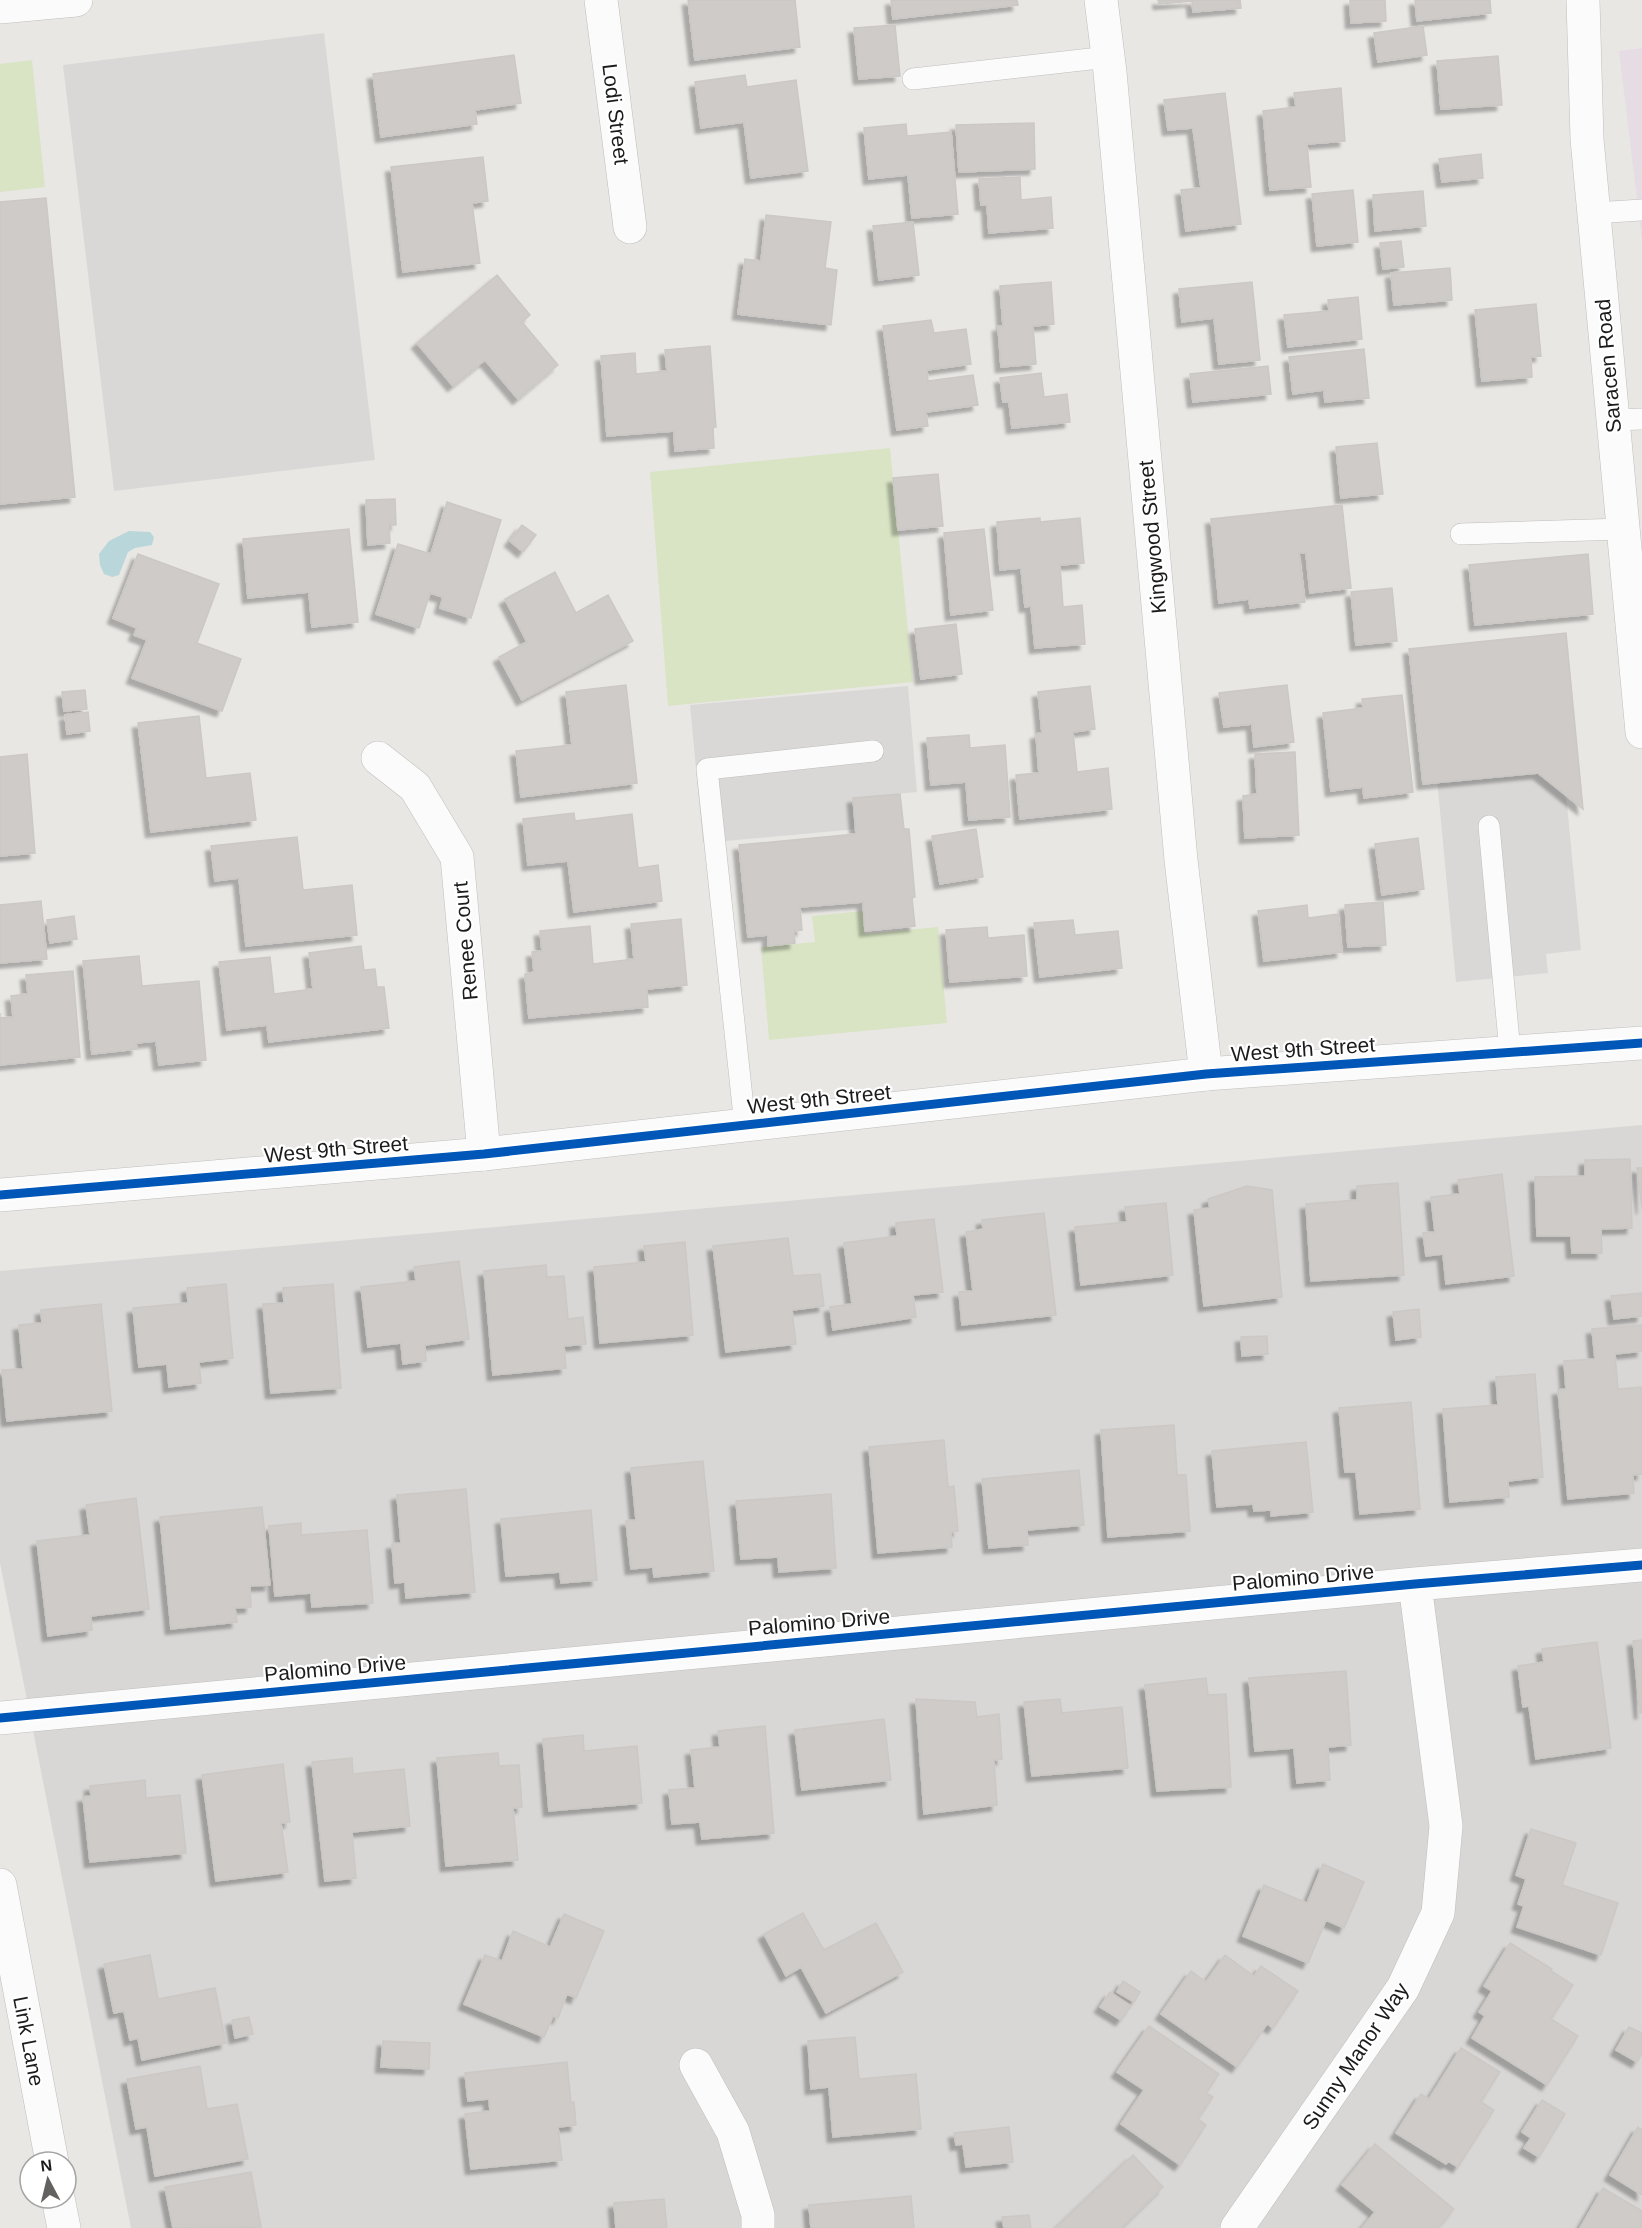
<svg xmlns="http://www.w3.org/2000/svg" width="1642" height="2228" font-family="Arial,sans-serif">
	<defs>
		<filter id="shadow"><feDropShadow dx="-5.5" dy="5.5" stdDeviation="1.5" flood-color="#0004"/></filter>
	</defs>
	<rect width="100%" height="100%" fill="#e9e7e4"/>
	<!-- residential -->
	<path fill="#d8d7d5" d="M 1642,1125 L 1642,2228 L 131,2228 L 0,1563 L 0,1271 Z"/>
	<!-- industrial -->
	<path fill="#e6dce3" d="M 1642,48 L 1642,241 L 1619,51 Z"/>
	<!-- grass -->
	<path fill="#d8e4c4" d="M 32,60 L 45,187 L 0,192 L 0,64 Z
		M 890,448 L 913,682 L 668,706 L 650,472 Z
		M 863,911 L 865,934 L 938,927 L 947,1023 L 769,1040 L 761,947 L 815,942 L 812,916 Z"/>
	<!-- parking -->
	<path fill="#d9d8d7" d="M 324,33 L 375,460 L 114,491 L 63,65 Z
		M 908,686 L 917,792 L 854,798 L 857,829 L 703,843 L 690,705 Z
		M 1548,769 L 1565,784 L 1581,950 L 1546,954 L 1548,973 L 1456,982 L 1437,779 Z"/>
	<!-- water -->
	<path fill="#b9d6da" d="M 129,531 L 150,532 L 154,537 L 152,545 L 135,548 L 128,552 L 119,575 L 112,577 L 104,574 L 100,565 L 99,554 L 109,541 Z"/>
	<!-- building -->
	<path fill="#cecbc8" stroke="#ccc8c5" stroke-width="1.5" filter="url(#shadow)" d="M 688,0 L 795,0 L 800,47 L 695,60 Z
		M 891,0 L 1017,0 L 1018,5 L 893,19 Z
		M 1158,0 L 1240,0 L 1241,8 L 1193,12 L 1192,1 L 1159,4 Z
		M 1350,0 L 1385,0 L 1386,21 L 1351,23 Z
		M 1415,0 L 1490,0 L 1491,13 L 1417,21 Z
		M 895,25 L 900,76 L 859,79 L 854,28 Z
		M 1423,26 L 1427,55 L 1378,62 L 1374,33 Z
		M 514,55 L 521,103 L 475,110 L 477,124 L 381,137 L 373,74 Z
		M 1498,56 L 1502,105 L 1441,109 L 1437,61 Z
		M 745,75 L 747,87 L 796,80 L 808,171 L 751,178 L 744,122 L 701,128 L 695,82 Z
		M 1341,88 L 1345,141 L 1307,144 L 1311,187 L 1270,190 L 1263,111 L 1296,107 L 1294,93 Z
		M 1225,93 L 1241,224 L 1186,231 L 1181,190 L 1201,188 L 1193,128 L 1168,130 L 1164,100 Z
		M 1034,123 L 1035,169 L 959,172 L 956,125 Z
		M 906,124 L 907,136 L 951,132 L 958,214 L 912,218 L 908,175 L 869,179 L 864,128 Z
		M 1481,154 L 1483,178 L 1442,182 L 1439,159 Z
		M 483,157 L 488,201 L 472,203 L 480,263 L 403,272 L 391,167 Z
		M 1020,177 L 1021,200 L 1051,197 L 1053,228 L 989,233 L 987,205 L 981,205 L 979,179 Z
		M 1353,190 L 1358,242 L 1317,246 L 1312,194 Z
		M 1423,191 L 1426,226 L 1375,231 L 1373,195 Z
		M 46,198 L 75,497 L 0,504 L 0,202 Z
		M 766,215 L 831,222 L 825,268 L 837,270 L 831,325 L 738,314 L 745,259 L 761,261 Z
		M 913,222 L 919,275 L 879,280 L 873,226 Z
		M 1401,241 L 1404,267 L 1383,269 L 1380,243 Z
		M 1450,268 L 1452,300 L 1394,305 L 1391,273 Z
		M 497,275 L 530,315 L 522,322 L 558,365 L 518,399 L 485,360 L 453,386 L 417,343 Z
		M 1051,282 L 1054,324 L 1033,326 L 1036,364 L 1001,367 L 998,326 L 1003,326 L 1000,286 Z
		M 1252,282 L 1260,360 L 1219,364 L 1214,318 L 1182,322 L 1179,289 Z
		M 1358,297 L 1362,339 L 1288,347 L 1284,315 L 1329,311 L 1328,300 Z
		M 1536,304 L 1541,356 L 1531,357 L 1532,377 L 1482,381 L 1475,310 Z
		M 931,320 L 934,333 L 966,329 L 971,364 L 927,370 L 928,381 L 973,375 L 978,405 L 926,412 L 928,426 L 897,430 L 883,326 Z
		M 710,346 L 716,427 L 713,427 L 714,448 L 675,451 L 674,431 L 607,436 L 601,356 L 635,353 L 636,374 L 667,371 L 665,350 Z
		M 1364,349 L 1369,398 L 1325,402 L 1324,390 L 1293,394 L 1289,357 Z
		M 1268,366 L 1271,394 L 1193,402 L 1190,374 Z
		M 1041,373 L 1044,397 L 1067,394 L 1070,422 L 1012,428 L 1009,402 L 1003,402 L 1000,378 Z
		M 1377,443 L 1383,494 L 1341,498 L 1336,447 Z
		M 938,474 L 943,526 L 898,530 L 893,478 Z
		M 395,499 L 396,525 L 389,525 L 390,543 L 368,545 L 366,500 Z
		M 447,502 L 501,520 L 471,618 L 440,608 L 443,597 L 430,593 L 419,628 L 376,614 L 398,544 L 431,554 Z
		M 1342,505 L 1351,588 L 1310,593 L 1306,553 L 1299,553 L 1305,602 L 1250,608 L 1249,599 L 1219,603 L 1211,519 Z
		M 1040,518 L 1040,522 L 1080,518 L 1084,563 L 1060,565 L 1063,607 L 1082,605 L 1085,644 L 1035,648 L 1031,606 L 1025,607 L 1021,568 L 1000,570 L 997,522 Z
		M 522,525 L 536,535 L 523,552 L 510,541 Z
		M 349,529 L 358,622 L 312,627 L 309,592 L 248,598 L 243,539 Z
		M 984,529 L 993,610 L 951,615 L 944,533 Z
		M 138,554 L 219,584 L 197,643 L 241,659 L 222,711 L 132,678 L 147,640 L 134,635 L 137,628 L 113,618 Z
		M 1588,554 L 1593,614 L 1475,625 L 1469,565 Z
		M 555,572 L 576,613 L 608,595 L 633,641 L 522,700 L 499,657 L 527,642 L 505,599 Z
		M 1392,588 L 1397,641 L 1356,645 L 1351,592 Z
		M 956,624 L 962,674 L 921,679 L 915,629 Z
		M 1566,633 L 1583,809 L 1538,773 L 1423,784 L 1409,649 Z
		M 626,685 L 637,783 L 521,797 L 516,751 L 572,745 L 566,692 Z
		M 1287,685 L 1294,742 L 1254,747 L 1252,724 L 1224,727 L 1219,693 Z
		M 1090,686 L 1095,729 L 1073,732 L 1077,772 L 1108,768 L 1112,809 L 1020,819 L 1016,775 L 1039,773 L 1036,734 L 1042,733 L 1038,692 Z
		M 85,690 L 87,709 L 64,711 L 62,692 Z
		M 1402,695 L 1413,792 L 1364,798 L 1363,787 L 1331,791 L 1323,713 L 1363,708 L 1362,699 Z
		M 88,712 L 90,731 L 67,734 L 65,715 Z
		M 199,716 L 206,778 L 250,773 L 256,820 L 151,832 L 138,723 Z
		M 969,735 L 970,748 L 1005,745 L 1010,817 L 969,820 L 966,782 L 931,785 L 927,738 Z
		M 1295,752 L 1299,835 L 1245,838 L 1243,796 L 1257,794 L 1255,754 Z
		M 27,754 L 35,853 L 0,856 L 0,757 Z
		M 900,794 L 904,829 L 909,829 L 915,897 L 912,898 L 915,926 L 865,931 L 863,902 L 800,907 L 802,930 L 794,931 L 795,943 L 768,946 L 768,935 L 748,937 L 739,845 L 856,834 L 853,798 Z
		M 574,813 L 575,821 L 632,814 L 638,868 L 658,865 L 662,901 L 574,912 L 568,861 L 528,865 L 523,819 Z
		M 976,829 L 983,877 L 940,884 L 932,836 Z
		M 297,837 L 303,890 L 352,885 L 357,935 L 246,946 L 239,878 L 215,881 L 211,846 Z
		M 1418,838 L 1424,889 L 1382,895 L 1375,844 Z
		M 41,901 L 47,959 L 0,963 L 0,905 Z
		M 1383,902 L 1386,945 L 1348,947 L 1345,905 Z
		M 1307,905 L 1308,918 L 1338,914 L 1342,952 L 1264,961 L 1258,911 Z
		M 74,916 L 77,939 L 50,943 L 47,920 Z
		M 681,919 L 687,985 L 647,989 L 648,1007 L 529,1018 L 525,974 L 534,972 L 532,952 L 542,951 L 540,931 L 590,926 L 593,964 L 634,959 L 631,924 Z
		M 1073,920 L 1075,935 L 1118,931 L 1122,968 L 1040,977 L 1034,923 Z
		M 987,927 L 988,938 L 1024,935 L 1027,976 L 950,982 L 946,930 Z
		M 361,946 L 364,970 L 375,969 L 377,987 L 384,987 L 389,1028 L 269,1042 L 267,1025 L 227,1030 L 219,962 L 270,957 L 274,994 L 313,989 L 309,953 Z
		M 139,956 L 142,986 L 199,981 L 206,1060 L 159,1065 L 156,1041 L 136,1043 L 137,1049 L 92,1054 L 83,961 Z
		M 73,971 L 80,1057 L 0,1065 L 0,1013 L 0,1018 L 13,1017 L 11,996 L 28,994 L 26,975 Z
		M 1630,1159 L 1632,1228 L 1601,1229 L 1602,1253 L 1572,1253 L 1571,1236 L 1537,1236 L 1535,1177 L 1585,1176 L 1585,1160 Z
		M 1637,1168 L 1642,1168 L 1642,1209 Z
		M 1502,1174 L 1514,1276 L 1446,1284 L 1443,1254 L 1426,1256 L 1423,1233 L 1435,1232 L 1431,1197 L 1460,1194 L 1458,1180 Z
		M 1398,1183 L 1404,1275 L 1311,1281 L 1306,1204 L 1357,1200 L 1357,1186 Z
		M 1247,1186 L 1272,1190 L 1282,1297 L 1204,1306 L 1194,1210 L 1210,1208 L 1208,1199 Z
		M 1166,1203 L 1173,1275 L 1081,1285 L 1075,1227 L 1127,1222 L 1125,1207 Z
		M 1044,1213 L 1056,1315 L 962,1325 L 959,1292 L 973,1291 L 966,1232 L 983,1229 L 982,1220 Z
		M 934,1219 L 943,1292 L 913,1295 L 916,1317 L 833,1330 L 830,1307 L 852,1304 L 844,1243 L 897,1236 L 896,1223 Z
		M 788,1238 L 793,1276 L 820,1274 L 824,1306 L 792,1310 L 796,1344 L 726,1352 L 713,1246 Z
		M 685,1242 L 693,1335 L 600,1343 L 594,1267 L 646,1262 L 644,1246 Z
		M 459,1261 L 469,1339 L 425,1345 L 426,1361 L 403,1364 L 401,1343 L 368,1347 L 361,1287 L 416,1281 L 414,1267 Z
		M 546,1265 L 547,1277 L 564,1276 L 568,1319 L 583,1317 L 586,1344 L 564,1346 L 566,1368 L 493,1375 L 484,1271 Z
		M 226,1284 L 233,1358 L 199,1362 L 201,1383 L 169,1387 L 167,1364 L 139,1367 L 133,1308 L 188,1303 L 187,1288 Z
		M 333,1284 L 341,1388 L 271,1393 L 263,1304 L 284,1303 L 283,1288 Z
		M 1642,1293 L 1642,1316 L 1614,1319 L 1611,1296 Z
		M 101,1304 L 112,1411 L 7,1421 L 2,1370 L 23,1369 L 19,1325 L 42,1323 L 41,1310 Z
		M 1419,1309 L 1421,1337 L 1396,1340 L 1393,1312 Z
		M 1642,1325 L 1642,1351 L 1615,1354 L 1618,1389 L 1642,1387 L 1642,1474 L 1633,1475 L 1634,1493 L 1568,1499 L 1558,1390 L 1566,1389 L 1564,1361 L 1595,1359 L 1592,1329 Z
		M 1267,1336 L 1268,1354 L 1242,1356 L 1241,1337 Z
		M 1535,1374 L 1543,1477 L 1508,1481 L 1509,1497 L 1450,1502 L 1443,1409 L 1498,1405 L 1496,1377 Z
		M 1411,1402 L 1420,1509 L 1360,1514 L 1356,1472 L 1345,1472 L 1339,1408 Z
		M 1174,1425 L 1177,1475 L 1186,1475 L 1190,1531 L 1108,1537 L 1101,1430 Z
		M 944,1440 L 948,1487 L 954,1486 L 958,1531 L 951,1532 L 952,1547 L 878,1553 L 869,1447 Z
		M 1306,1442 L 1313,1512 L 1271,1516 L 1271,1510 L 1254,1511 L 1253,1504 L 1217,1507 L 1212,1451 Z
		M 703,1461 L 714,1571 L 654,1577 L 653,1567 L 631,1569 L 626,1521 L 636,1520 L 631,1468 Z
		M 1079,1470 L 1084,1525 L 1027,1530 L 1028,1545 L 989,1548 L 982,1479 Z
		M 466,1489 L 475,1592 L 406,1598 L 405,1582 L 395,1583 L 392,1544 L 401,1543 L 397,1495 Z
		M 831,1494 L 836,1568 L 779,1572 L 778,1557 L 741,1559 L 736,1501 Z
		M 136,1498 L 149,1609 L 91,1616 L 92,1630 L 48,1636 L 37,1541 L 90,1535 L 86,1505 Z
		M 262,1507 L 270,1585 L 250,1586 L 251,1607 L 235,1608 L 237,1622 L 171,1629 L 160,1517 Z
		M 591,1510 L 597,1580 L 561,1583 L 560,1572 L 506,1576 L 501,1519 Z
		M 301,1523 L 301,1535 L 367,1530 L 373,1603 L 312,1607 L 311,1593 L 275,1596 L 269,1526 Z
		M 1642,1640 L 1642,1713 L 1640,1713 L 1633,1641 Z
		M 1597,1642 L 1611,1748 L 1536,1759 L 1529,1706 L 1523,1707 L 1518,1666 L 1544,1662 L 1542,1649 Z
		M 1346,1671 L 1351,1745 L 1328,1747 L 1330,1780 L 1297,1783 L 1294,1748 L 1255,1751 L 1249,1678 Z
		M 1206,1678 L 1208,1695 L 1226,1694 L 1231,1787 L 1157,1791 L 1145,1685 Z
		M 916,1699 L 975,1702 L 977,1717 L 999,1714 L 1002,1759 L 994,1760 L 997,1805 L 924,1814 Z
		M 1060,1699 L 1062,1713 L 1122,1707 L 1128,1768 L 1032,1776 L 1024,1702 Z
		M 884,1719 L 891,1780 L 802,1790 L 795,1730 Z
		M 765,1726 L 774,1833 L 702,1839 L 700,1822 L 672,1824 L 669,1790 L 695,1788 L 691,1750 L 720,1747 L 718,1731 Z
		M 583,1735 L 584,1751 L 637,1746 L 642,1803 L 549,1811 L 543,1739 Z
		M 498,1753 L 499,1766 L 519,1765 L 522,1807 L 513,1808 L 518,1860 L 446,1866 L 437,1758 Z
		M 352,1758 L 353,1774 L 404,1769 L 410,1826 L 352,1832 L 356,1878 L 325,1881 L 312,1762 Z
		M 283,1764 L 290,1822 L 281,1823 L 288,1872 L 216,1881 L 202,1775 Z
		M 145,1780 L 146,1798 L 180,1795 L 186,1853 L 90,1862 L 83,1797 L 91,1796 L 90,1786 Z
		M 1531,1829 L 1576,1843 L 1562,1885 L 1618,1903 L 1601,1955 L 1517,1927 L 1524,1906 L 1518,1904 L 1526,1879 L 1516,1875 Z
		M 1323,1864 L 1364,1882 L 1344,1928 L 1326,1920 L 1308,1963 L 1243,1936 L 1264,1885 L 1307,1903 Z
		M 803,1913 L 824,1950 L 876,1923 L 903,1972 L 826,2013 L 801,1967 L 786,1976 L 764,1934 Z
		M 564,1914 L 604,1931 L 576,1998 L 567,1994 L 558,2018 L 553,2016 L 544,2037 L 464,2004 L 485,1955 L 502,1961 L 513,1931 L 550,1947 Z
		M 1510,1943 L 1552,1969 L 1551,1971 L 1573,1985 L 1551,2019 L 1578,2036 L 1547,2085 L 1472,2038 L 1485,2016 L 1479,2012 L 1492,1991 L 1484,1986 Z
		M 150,1955 L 158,1999 L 215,1988 L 226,2043 L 142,2060 L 138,2038 L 130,2040 L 124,2011 L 114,2013 L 104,1964 Z
		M 1225,1955 L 1254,1976 L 1261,1966 L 1298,1991 L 1273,2028 L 1267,2024 L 1237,2067 L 1161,2014 L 1191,1971 L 1206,1982 Z
		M 1123,1981 L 1140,1992 L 1134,2002 L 1117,1992 Z
		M 1110,1992 L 1131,2006 L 1121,2020 L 1100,2007 Z
		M 249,2017 L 253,2034 L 235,2038 L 232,2020 Z
		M 1149,2026 L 1219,2074 L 1206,2093 L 1213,2097 L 1198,2119 L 1206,2125 L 1180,2165 L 1121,2124 L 1144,2090 L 1117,2072 Z
		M 1629,2027 L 1642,2033 L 1642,2053 L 1637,2062 L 1616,2050 Z
		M 855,2037 L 859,2079 L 916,2074 L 921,2129 L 833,2137 L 829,2087 L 811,2089 L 808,2041 Z
		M 383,2041 L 430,2043 L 429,2069 L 381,2067 Z
		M 1461,2048 L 1500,2072 L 1481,2102 L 1494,2110 L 1458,2167 L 1448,2161 L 1446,2164 L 1396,2133 L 1421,2094 L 1429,2099 Z
		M 567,2062 L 571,2103 L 574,2102 L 576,2125 L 558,2127 L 562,2160 L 471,2169 L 465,2114 L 490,2111 L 489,2099 L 468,2101 L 465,2073 Z
		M 200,2066 L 207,2109 L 237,2104 L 248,2159 L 155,2176 L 147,2127 L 136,2129 L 127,2079 Z
		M 1542,2100 L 1565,2114 L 1539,2157 L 1524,2148 L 1531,2138 L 1522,2132 Z
		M 1009,2127 L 1013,2162 L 966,2167 L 963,2144 L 956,2145 L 954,2133 Z
		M 1638,2127 L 1642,2130 L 1642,2195 L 1610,2175 Z
		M 1375,2144 L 1454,2209 L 1438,2228 L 1362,2228 L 1375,2212 L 1342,2185 Z
		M 1133,2155 L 1163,2187 L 1121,2228 L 1056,2228 Z
		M 251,2172 L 261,2227 L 173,2228 L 165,2187 Z
		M 1603,2188 L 1642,2211 L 1642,2228 L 1580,2228 Z
		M 911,2196 L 914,2228 L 811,2228 L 809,2205 Z
		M 664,2199 L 667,2228 L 616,2228 L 614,2203 Z
		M 1029,2215 L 1031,2228 L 1004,2228 L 1002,2217 Z"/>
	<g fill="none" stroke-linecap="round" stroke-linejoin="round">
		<defs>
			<path id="service" d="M 913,79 L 1108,57
				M 1594,213 L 1642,210
				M 1613,420 L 1642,419
				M 1461,534 L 1623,529
				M 1489,826 L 1510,1052
				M 745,1126 L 707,769 L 873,751"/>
			<path id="minor" d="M 601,0 L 630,227
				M 1101,0 L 1110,72 L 1181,860 L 1206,1074
				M 1583,0 L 1587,139 L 1642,732
				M 0,7 L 76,0
				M 378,758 L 415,787 L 457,857 L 484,1154
				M 0,1718 L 1415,1584 L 1642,1565
				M 0,1885 L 52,2162
				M 696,2065 L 733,2132 L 758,2215 L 758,2228
				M 58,2198 L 64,2228
				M 1237,2228 L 1403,1988 L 1438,1913 L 1446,1826 L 1415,1584"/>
			<path id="tertiary" d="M 0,1195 L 484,1154 L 1206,1074 L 1642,1043"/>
		</defs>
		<!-- service casing -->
		<use href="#service" stroke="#bfbebc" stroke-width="22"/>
		<!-- minor casing -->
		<use href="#minor" stroke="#bfbebc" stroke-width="34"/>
		<!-- tertiary casing -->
		<use href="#tertiary" stroke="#bfbebc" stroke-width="34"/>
		<!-- service -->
		<use href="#service" stroke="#fcfbfb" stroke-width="21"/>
		<!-- minor -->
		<use href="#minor" stroke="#fcfbfb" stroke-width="33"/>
		<!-- tertiary -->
		<use href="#tertiary" stroke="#fcfbfb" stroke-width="33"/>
		<defs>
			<path id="cycleway" d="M 0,1195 L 484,1154 L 1206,1074 L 1642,1043
				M 0,1718 L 1415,1584 L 1642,1565"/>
		</defs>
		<!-- cycleway casing -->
		<use href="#cycleway" stroke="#fff" stroke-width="13"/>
		<!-- cycleway -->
		<use href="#cycleway" stroke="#0057b8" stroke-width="9"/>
	</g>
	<g text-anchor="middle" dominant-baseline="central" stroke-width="4.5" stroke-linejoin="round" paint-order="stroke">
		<!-- street labels -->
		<g font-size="21" fill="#1b1b1b" stroke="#fff">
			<text transform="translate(616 114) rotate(83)">Lodi Street</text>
			<text transform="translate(1608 366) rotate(-95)">Saracen Road</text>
			<text transform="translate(1152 537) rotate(-95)">Kingwood Street</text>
			<text transform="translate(465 941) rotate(-95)">Renee Court</text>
			<text transform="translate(1303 1049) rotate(-4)">West 9th Street</text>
			<text transform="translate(819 1099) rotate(-6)">West 9th Street</text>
			<text transform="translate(336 1149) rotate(-5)">West 9th Street</text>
			<text transform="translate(1303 1577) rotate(-5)">Palomino Drive</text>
			<text transform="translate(819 1622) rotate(-5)">Palomino Drive</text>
			<text transform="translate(335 1668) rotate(-5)">Palomino Drive</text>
			<text transform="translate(29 2041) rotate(79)">Link Lane</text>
			<text transform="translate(1355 2056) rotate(-56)">Sunny Manor Way</text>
		</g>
	</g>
	<!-- north arrow -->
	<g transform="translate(48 2180) rotate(353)"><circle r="28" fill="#ffffff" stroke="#a4a4a4" stroke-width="1.5"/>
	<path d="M0-4.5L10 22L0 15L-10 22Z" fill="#636261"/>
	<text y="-9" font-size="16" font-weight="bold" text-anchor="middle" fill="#1b1b1b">N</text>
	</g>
</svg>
